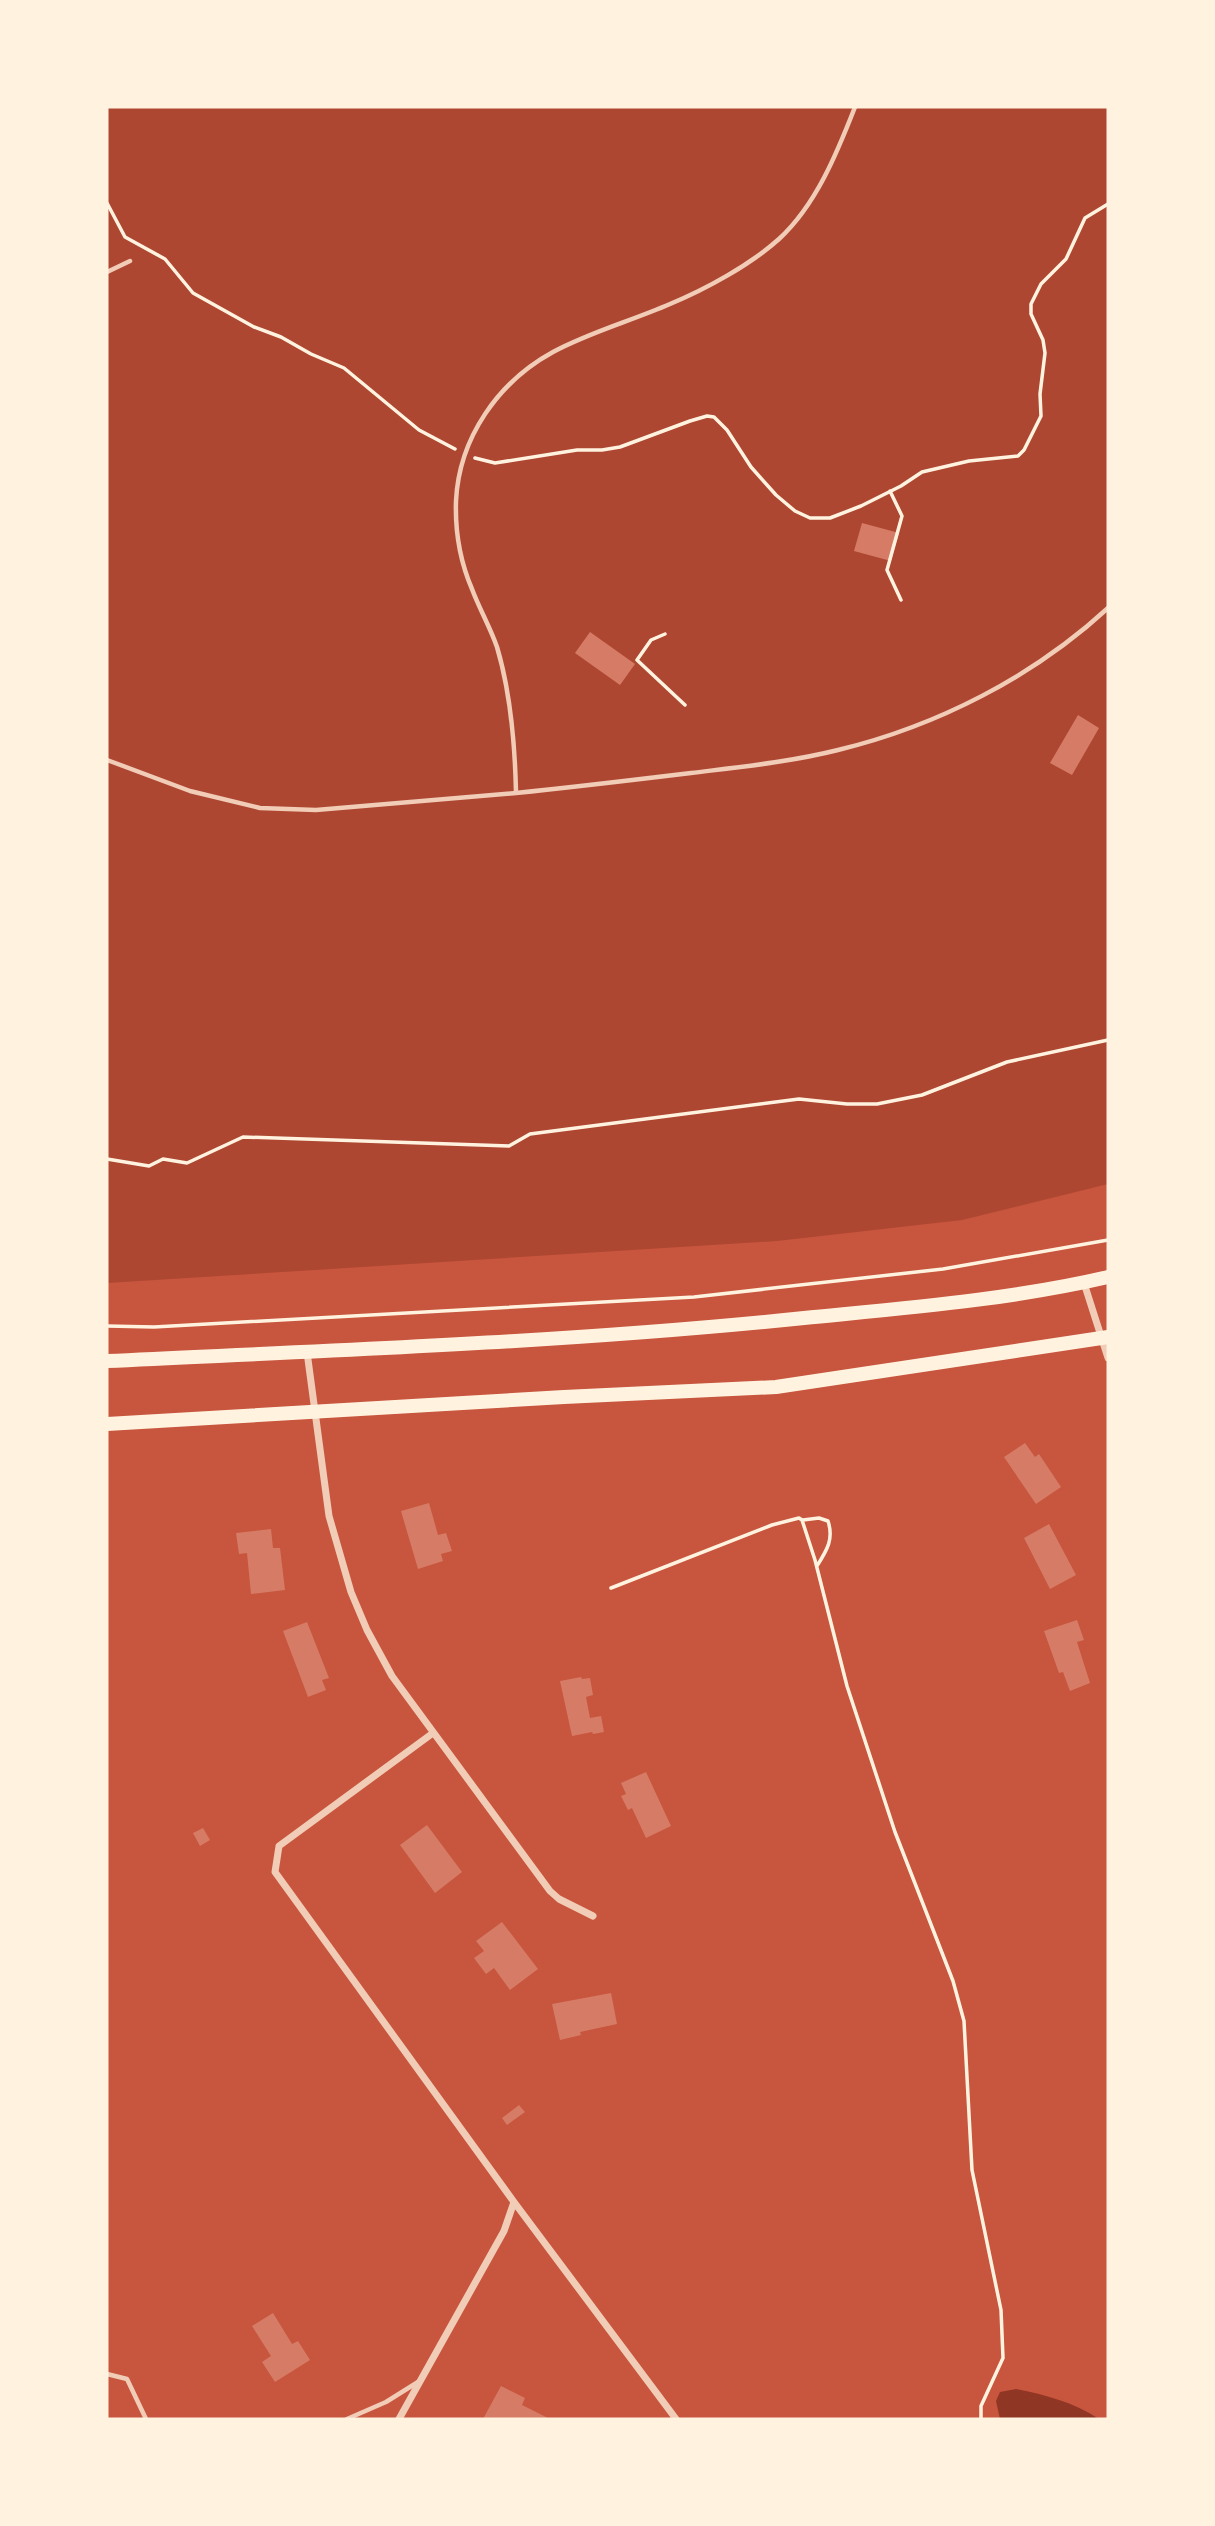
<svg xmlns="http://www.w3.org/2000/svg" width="1215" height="2526" font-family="Manrope,sans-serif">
	<rect width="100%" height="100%" fill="#c8553d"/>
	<!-- green -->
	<path fill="#ae4732" d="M 107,107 L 1108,107 L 1108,1184 L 962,1220 L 777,1241 L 107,1283 Z"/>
	<!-- water -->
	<path fill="#8f3625" d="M 1016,2389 C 1046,2395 1073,2402 1099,2419 L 1000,2419 L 996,2401 L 1000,2392 Z"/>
	<!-- building -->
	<path fill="#d67c66" d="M 862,523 L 899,533 L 891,561 L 854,551 Z
		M 590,632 L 635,664 L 620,685 L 575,653 Z
		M 1078,715 L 1099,728 L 1072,775 L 1050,763 Z
		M 1025,1443 L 1035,1457 L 1039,1454 L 1061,1487 L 1036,1504 L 1004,1457 Z
		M 429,1503 L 438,1535 L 446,1533 L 452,1551 L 441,1554 L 443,1561 L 418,1569 L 401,1511 Z
		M 1049,1524 L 1076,1575 L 1050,1589 L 1024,1538 Z
		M 271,1529 L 273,1548 L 280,1548 L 285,1590 L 251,1594 L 247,1553 L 239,1554 L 236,1533 Z
		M 1077,1620 L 1084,1640 L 1077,1642 L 1090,1683 L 1070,1691 L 1063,1672 L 1059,1673 L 1044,1631 Z
		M 307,1622 L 329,1678 L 322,1680 L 326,1690 L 308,1697 L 283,1631 Z
		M 581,1677 L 582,1679 L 590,1678 L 593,1695 L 586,1697 L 590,1718 L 601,1716 L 604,1732 L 593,1734 L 592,1732 L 572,1736 L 560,1681 Z
		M 646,1772 L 671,1826 L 646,1838 L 632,1808 L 628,1810 L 621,1796 L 626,1794 L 621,1783 Z
		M 427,1825 L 462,1872 L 435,1893 L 400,1845 Z
		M 203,1828 L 210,1840 L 200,1846 L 193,1833 Z
		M 502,1922 L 538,1969 L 510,1990 L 494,1968 L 486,1974 L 474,1958 L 484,1951 L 476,1941 Z
		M 611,1993 L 617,2024 L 580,2032 L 581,2035 L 560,2040 L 552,2004 Z
		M 519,2105 L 525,2112 L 507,2125 L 502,2118 Z
		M 273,2313 L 292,2344 L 298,2341 L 310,2360 L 275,2382 L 262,2362 L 271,2356 L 252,2326 Z
		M 501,2386 L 525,2398 L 522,2405 L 550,2419 L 483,2419 Z"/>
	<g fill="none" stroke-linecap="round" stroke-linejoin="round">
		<!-- path -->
		<path stroke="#fff3e0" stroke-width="3.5" d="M 107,203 L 125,237 L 165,259 L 193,293 L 254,327 L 281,337 L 311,354 L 344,368 L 419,430 L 455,449
			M 475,458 L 495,463 L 577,450 L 602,450 L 620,447 L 690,421 L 707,416 L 714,417 L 727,430 L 751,467 L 776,495 L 795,511 L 810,518 L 830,518 L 861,506 L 901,486 L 922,472 L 969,461 L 1018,456 L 1024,450 L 1041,416 L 1040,394 L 1045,353 L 1043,340 L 1031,314 L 1031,304 L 1041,284 L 1066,259 L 1085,218 L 1108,204
			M 890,491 L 902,516 L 887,570 L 901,600
			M 665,634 L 651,640 L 637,660 L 685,705
			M 107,1159 L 149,1166 L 163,1159 L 187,1163 L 243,1137 L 509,1146 L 530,1134 L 799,1099 L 847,1104 L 877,1104 L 922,1095 L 1007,1062 L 1108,1040
			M 107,1326 L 154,1327 L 694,1297 L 943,1269 L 1108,1240
			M 803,1520 L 819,1518 L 828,1521 C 834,1539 827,1550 817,1566
			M 611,1588 L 772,1525 L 799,1518 L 802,1520 L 815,1560 L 847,1686 L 895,1832 L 953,1981 L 964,2021 L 972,2170 L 1001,2310 L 1003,2358 L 981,2406 L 981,2419"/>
		<!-- service -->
		<path stroke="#f1ccb7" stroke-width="4.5" d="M 855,107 C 837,153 816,205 779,239 C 750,265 706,289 670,304 C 631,321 590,332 553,352 C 498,382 459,438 456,501 C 455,531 460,561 472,589 C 479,608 490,627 497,647 C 511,694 515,744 516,793 C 575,787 633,780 691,773 C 740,767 790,762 838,750 C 937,726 1033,677 1108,608
			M 107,272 L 130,261
			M 107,760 L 190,791 L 260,808 L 316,810 L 516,793
			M 107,2374 L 127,2379 L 146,2419
			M 347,2419 L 386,2402 L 418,2382"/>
		<!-- minor -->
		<path stroke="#f1ccb7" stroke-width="7" d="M 1084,1283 L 1108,1358
			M 307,1352 L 329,1516 L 351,1592 L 367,1630 L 392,1676 L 550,1891 L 559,1899 L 593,1916
			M 514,2202 L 676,2419
			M 399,2419 L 504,2231 L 514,2202 L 275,1872 L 279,1846 L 433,1733"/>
		<!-- trunk -->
		<path stroke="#fff3e0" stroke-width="14" d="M 107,1361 C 339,1350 572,1342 804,1318 C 905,1308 1009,1300 1108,1277
			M 107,1424 L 564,1397 L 776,1387 L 1108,1337"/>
	</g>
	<!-- border -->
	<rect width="1215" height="2526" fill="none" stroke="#fff3e0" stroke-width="217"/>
</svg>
